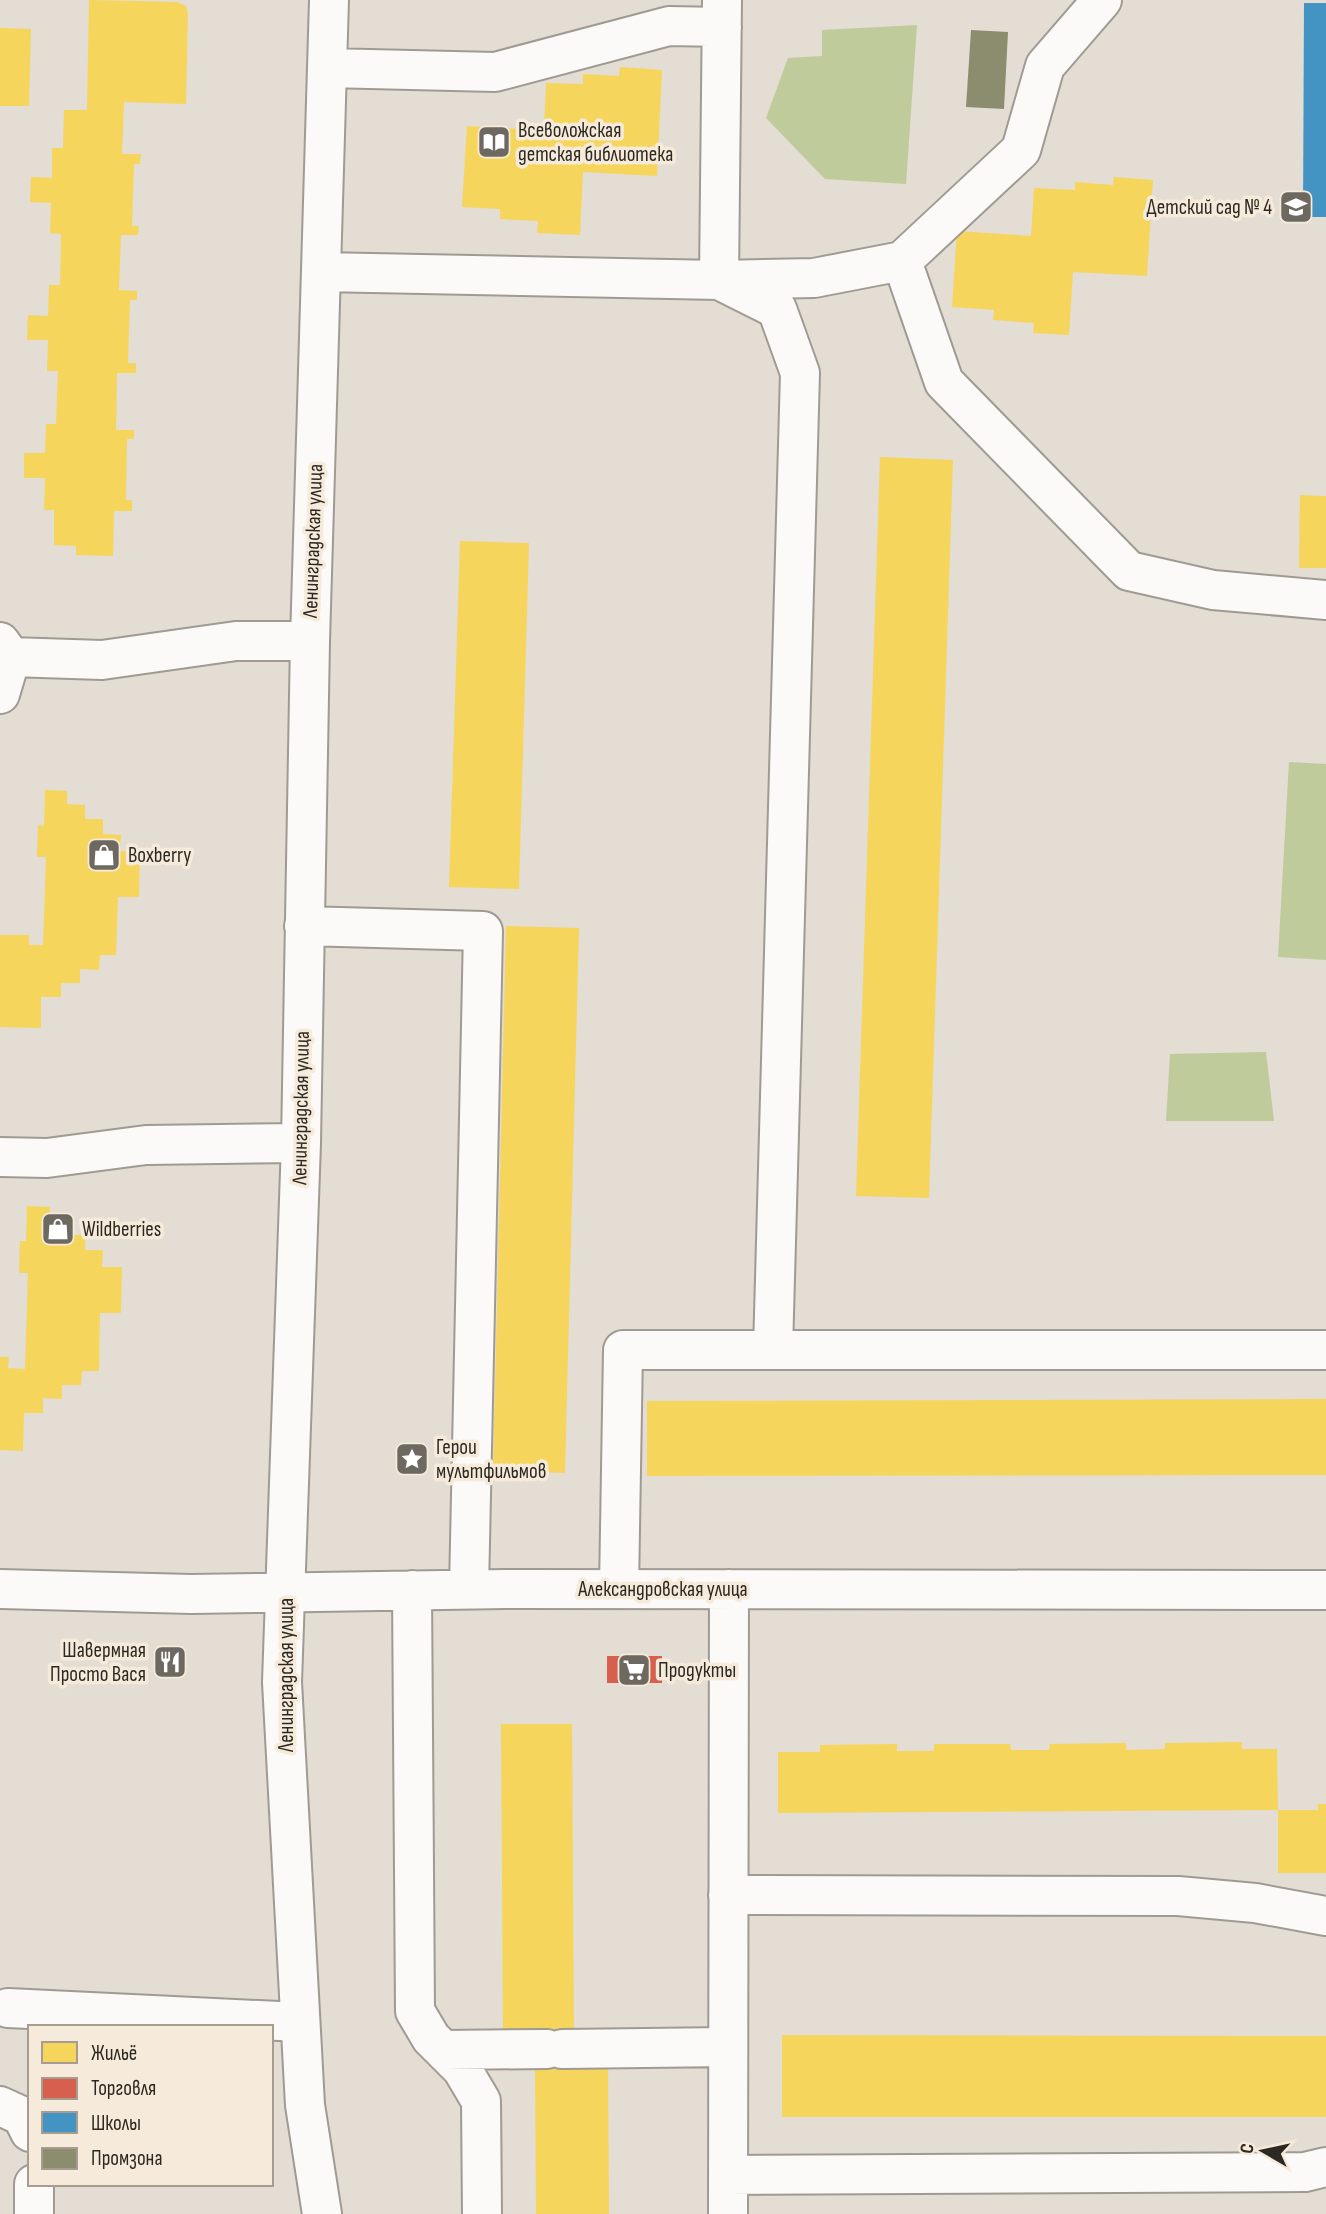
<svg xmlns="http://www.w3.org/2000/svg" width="1326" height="2214" font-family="'Sofia Sans Condensed',sans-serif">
	<rect width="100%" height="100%" fill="#e3ddd3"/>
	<!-- green -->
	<path fill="#bfcb9b" d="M 917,25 L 906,184 L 825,179 L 766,118 L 788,58 L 822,56 L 822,30 Z
		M 1289,762 L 1326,764 L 1326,960 L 1278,957 Z
		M 1266,1052 L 1274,1121 L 1166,1121 L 1170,1054 Z"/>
	<!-- homes -->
	<path fill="#f6d55c" d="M 89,0 L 177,2 L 186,6 L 188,14 L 186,104 L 124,102 L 122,154 L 141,154 L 140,164 L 134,164 L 132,226 L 139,226 L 138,235 L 121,235 L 119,290 L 137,291 L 137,300 L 130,300 L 128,363 L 136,363 L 136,373 L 117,373 L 116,430 L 134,430 L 134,439 L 127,439 L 126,500 L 132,500 L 132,511 L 114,511 L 113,556 L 76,555 L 76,546 L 54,545 L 54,510 L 44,510 L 45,478 L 24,478 L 24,453 L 45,453 L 46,424 L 56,424 L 58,371 L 47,371 L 48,340 L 27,340 L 28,315 L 48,316 L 49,285 L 60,285 L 61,234 L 50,233 L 51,203 L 30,202 L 31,177 L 52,178 L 52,148 L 63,148 L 64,110 L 87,110 Z
		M 0,28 L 31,29 L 29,106 L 0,106 Z
		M 620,67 L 662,70 L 657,176 L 583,172 L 580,235 L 537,233 L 538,221 L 500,219 L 500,209 L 462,207 L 467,126 L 544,130 L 546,83 L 583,84 L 583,74 L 619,76 Z
		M 1114,177 L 1153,180 L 1147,276 L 1073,272 L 1069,335 L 1033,333 L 1034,323 L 993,320 L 994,310 L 952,307 L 957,231 L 1031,236 L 1034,188 L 1075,190 L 1075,182 L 1113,185 Z
		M 880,457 L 953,460 L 929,1198 L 856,1196 Z
		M 1300,495 L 1326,496 L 1326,568 L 1299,568 Z
		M 460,541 L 529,543 L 519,889 L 449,887 Z
		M 45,790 L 67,791 L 67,804 L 85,805 L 85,819 L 103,819 L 103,834 L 121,835 L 120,851 L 140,852 L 139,897 L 118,897 L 116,955 L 100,955 L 99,970 L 80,969 L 80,983 L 61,983 L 61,997 L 41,997 L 41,1028 L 0,1027 L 0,935 L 29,935 L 29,945 L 43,945 L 46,857 L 37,857 L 38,825 L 44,826 Z
		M 506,926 L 579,928 L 565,1473 L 493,1471 Z
		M 27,1206 L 50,1207 L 49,1220 L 68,1221 L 67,1235 L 86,1235 L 85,1250 L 103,1250 L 102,1267 L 122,1267 L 121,1313 L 100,1313 L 99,1371 L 82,1371 L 81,1385 L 62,1385 L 62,1399 L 43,1398 L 43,1413 L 24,1413 L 23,1451 L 0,1450 L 0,1357 L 9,1357 L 8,1368 L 25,1369 L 28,1273 L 19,1273 L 20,1241 L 26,1241 Z
		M 1326,1399 L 1326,1475 L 647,1476 L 647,1401 Z
		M 501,1724 L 572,1724 L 574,2035 L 608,2062 L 609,2214 L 536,2214 L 535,2063 L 503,2035 Z
		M 1242,1742 L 1242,1749 L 1277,1749 L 1278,1810 L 778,1813 L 778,1752 L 820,1752 L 820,1745 L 897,1744 L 897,1751 L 934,1751 L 934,1744 L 1010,1744 L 1011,1750 L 1049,1750 L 1050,1744 L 1126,1743 L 1126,1750 L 1165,1749 L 1165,1743 Z
		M 1318,1804 L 1326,1804 L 1326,1873 L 1278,1873 L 1278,1810 L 1318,1810 Z
		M 782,2035 L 1326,2036 L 1326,2117 L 782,2117 Z"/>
	<!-- shops -->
	<path fill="#d6604d" d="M 607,1656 L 662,1656 L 662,1683 L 607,1683 Z"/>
	<!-- schools -->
	<path fill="#4393c3" d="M 1304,3 L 1326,3 L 1326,217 L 1303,217 Z"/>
	<!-- industry -->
	<path fill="#8c8c6e" d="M 971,30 L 1008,32 L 1004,109 L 966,107 Z"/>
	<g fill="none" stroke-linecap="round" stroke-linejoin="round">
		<defs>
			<path id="minor" d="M 327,68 L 495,72 L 669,26 L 722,27
				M 902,261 L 944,382 L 1129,571 L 1213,590 L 1326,600
				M 321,272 L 719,280 L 814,278 L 902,261 L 1021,150 L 1045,66 L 1102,0
				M 0,642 L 11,657 L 102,660 L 236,641 L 310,641
				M 0,694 L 11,657
				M 304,926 L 483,931 L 469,1589
				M 0,1157 L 47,1158 L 146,1145 L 301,1143
				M 773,1350 L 1326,1350
				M 0,1589 L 191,1594 L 506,1589 L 1326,1590
				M 619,1589 L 623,1350 L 773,1350 L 800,373 L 777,309 L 719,280 L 722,0
				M 412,1590 L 415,2011 L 431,2038 L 462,2069 L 481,2101 L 482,2214
				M 728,1895 L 1178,1896 L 1255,1903 L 1326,1916
				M 8,2008 L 299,2022
				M 562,2049 L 728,2047
				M 443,2050 L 547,2049
				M 0,2106 L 22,2116 L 30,2132
				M 728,2175 L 1305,2172 L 1326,2167
				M 34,2214 L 34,2184
				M 322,2214 L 305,2105 L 282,1682 L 301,1143 L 310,641 L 329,0
				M 728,2214 L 729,1589"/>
		</defs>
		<!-- minor casing -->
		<use href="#minor" stroke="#9f9a93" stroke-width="42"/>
		<!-- minor -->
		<use href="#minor" stroke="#fbfaf8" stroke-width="38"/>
	</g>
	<!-- icons -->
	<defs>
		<symbol id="library-square" viewBox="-11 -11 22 22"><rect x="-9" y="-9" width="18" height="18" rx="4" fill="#6d6860" stroke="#f6ebda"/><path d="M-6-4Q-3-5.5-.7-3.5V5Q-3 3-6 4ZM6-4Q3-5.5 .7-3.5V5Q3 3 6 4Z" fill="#fff"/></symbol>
		<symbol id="school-square" viewBox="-11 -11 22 22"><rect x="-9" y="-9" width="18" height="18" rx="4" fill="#6d6860" stroke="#f6ebda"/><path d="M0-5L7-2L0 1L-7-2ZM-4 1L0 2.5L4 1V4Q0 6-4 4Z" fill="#fff"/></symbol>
		<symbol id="shop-square" viewBox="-11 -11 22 22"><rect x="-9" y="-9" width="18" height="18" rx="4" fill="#6d6860" stroke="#f6ebda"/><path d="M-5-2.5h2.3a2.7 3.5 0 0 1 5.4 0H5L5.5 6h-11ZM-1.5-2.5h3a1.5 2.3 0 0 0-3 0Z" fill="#fff"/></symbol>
		<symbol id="sight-square" viewBox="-11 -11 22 22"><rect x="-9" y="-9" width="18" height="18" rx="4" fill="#6d6860" stroke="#f6ebda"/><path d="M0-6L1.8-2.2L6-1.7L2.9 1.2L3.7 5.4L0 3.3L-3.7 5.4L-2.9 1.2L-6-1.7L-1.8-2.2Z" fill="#fff"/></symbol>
		<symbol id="restaurant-square" viewBox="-11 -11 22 22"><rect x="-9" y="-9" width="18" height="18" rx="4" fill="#6d6860" stroke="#f6ebda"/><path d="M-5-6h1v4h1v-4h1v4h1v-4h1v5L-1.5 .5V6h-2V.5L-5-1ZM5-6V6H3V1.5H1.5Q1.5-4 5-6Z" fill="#fff"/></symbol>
		<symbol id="supermarket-square" viewBox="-11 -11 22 22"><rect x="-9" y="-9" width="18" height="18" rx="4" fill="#6d6860" stroke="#f6ebda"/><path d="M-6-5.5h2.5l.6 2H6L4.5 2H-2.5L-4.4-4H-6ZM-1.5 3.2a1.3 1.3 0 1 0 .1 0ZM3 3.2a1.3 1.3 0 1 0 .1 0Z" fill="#fff"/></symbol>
	</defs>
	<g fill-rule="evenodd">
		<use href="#library-square" x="475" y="123" width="38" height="38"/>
		<use href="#school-square" x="1277" y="188" width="38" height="38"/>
		<use href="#shop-square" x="85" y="836" width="38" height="38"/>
		<use href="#shop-square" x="39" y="1210" width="38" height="38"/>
		<use href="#sight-square" x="393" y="1440" width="38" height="38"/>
		<use href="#restaurant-square" x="151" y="1643" width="38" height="38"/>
		<use href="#supermarket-square" x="615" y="1651" width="38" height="38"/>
	</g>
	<g text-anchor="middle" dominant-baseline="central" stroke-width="7" stroke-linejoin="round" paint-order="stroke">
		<!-- poi labels -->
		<g font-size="21" fill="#2d2922" stroke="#f6ebda" text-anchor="start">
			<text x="518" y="130">Всеволожская<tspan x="518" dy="24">детская библиотека</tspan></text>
			<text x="1272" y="207" text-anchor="end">Детский сад № 4</text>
			<text x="128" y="855">Boxberry</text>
			<text x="82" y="1229">Wildberries</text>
			<text x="436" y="1447">Герои<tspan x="436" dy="24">мультфильмов</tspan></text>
			<text x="146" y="1650" text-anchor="end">Шавермная<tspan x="146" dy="24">Просто Вася</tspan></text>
			<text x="658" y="1670">Продукты</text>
		</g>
		<!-- street labels -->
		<g font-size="21" fill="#2d2922" stroke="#f6ebda">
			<text transform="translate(313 541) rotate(-88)">Ленинградская улица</text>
			<text transform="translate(301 1108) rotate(-89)">Ленинградская улица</text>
			<text x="663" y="1589">Александровская улица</text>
			<text transform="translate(286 1675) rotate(-90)">Ленинградская улица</text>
		</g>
	</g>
	<!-- legend -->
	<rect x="28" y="2025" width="245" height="161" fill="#f6ebda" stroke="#a69d90" stroke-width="2"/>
	<rect x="42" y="2042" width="35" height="21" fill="#f6d55c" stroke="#a69d90" stroke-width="2"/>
	<text x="91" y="2060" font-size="21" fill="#2d2922">Жильё</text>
	<rect x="42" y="2078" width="35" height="21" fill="#d6604d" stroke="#a69d90" stroke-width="2"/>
	<text x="91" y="2095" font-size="21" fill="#2d2922">Торговля</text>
	<rect x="42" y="2112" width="35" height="21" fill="#4393c3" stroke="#a69d90" stroke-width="2"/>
	<text x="91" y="2130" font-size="21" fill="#2d2922">Школы</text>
	<rect x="42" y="2148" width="35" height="21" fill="#8c8c6e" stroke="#a69d90" stroke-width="2"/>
	<text x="91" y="2165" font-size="21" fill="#2d2922">Промзона</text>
	<!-- north arrow -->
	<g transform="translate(1263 2151) rotate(279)" stroke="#f6ebda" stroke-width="5" paint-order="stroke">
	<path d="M0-5L12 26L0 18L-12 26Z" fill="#2d2922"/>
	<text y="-10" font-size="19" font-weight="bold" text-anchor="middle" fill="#2d2922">С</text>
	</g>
</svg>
